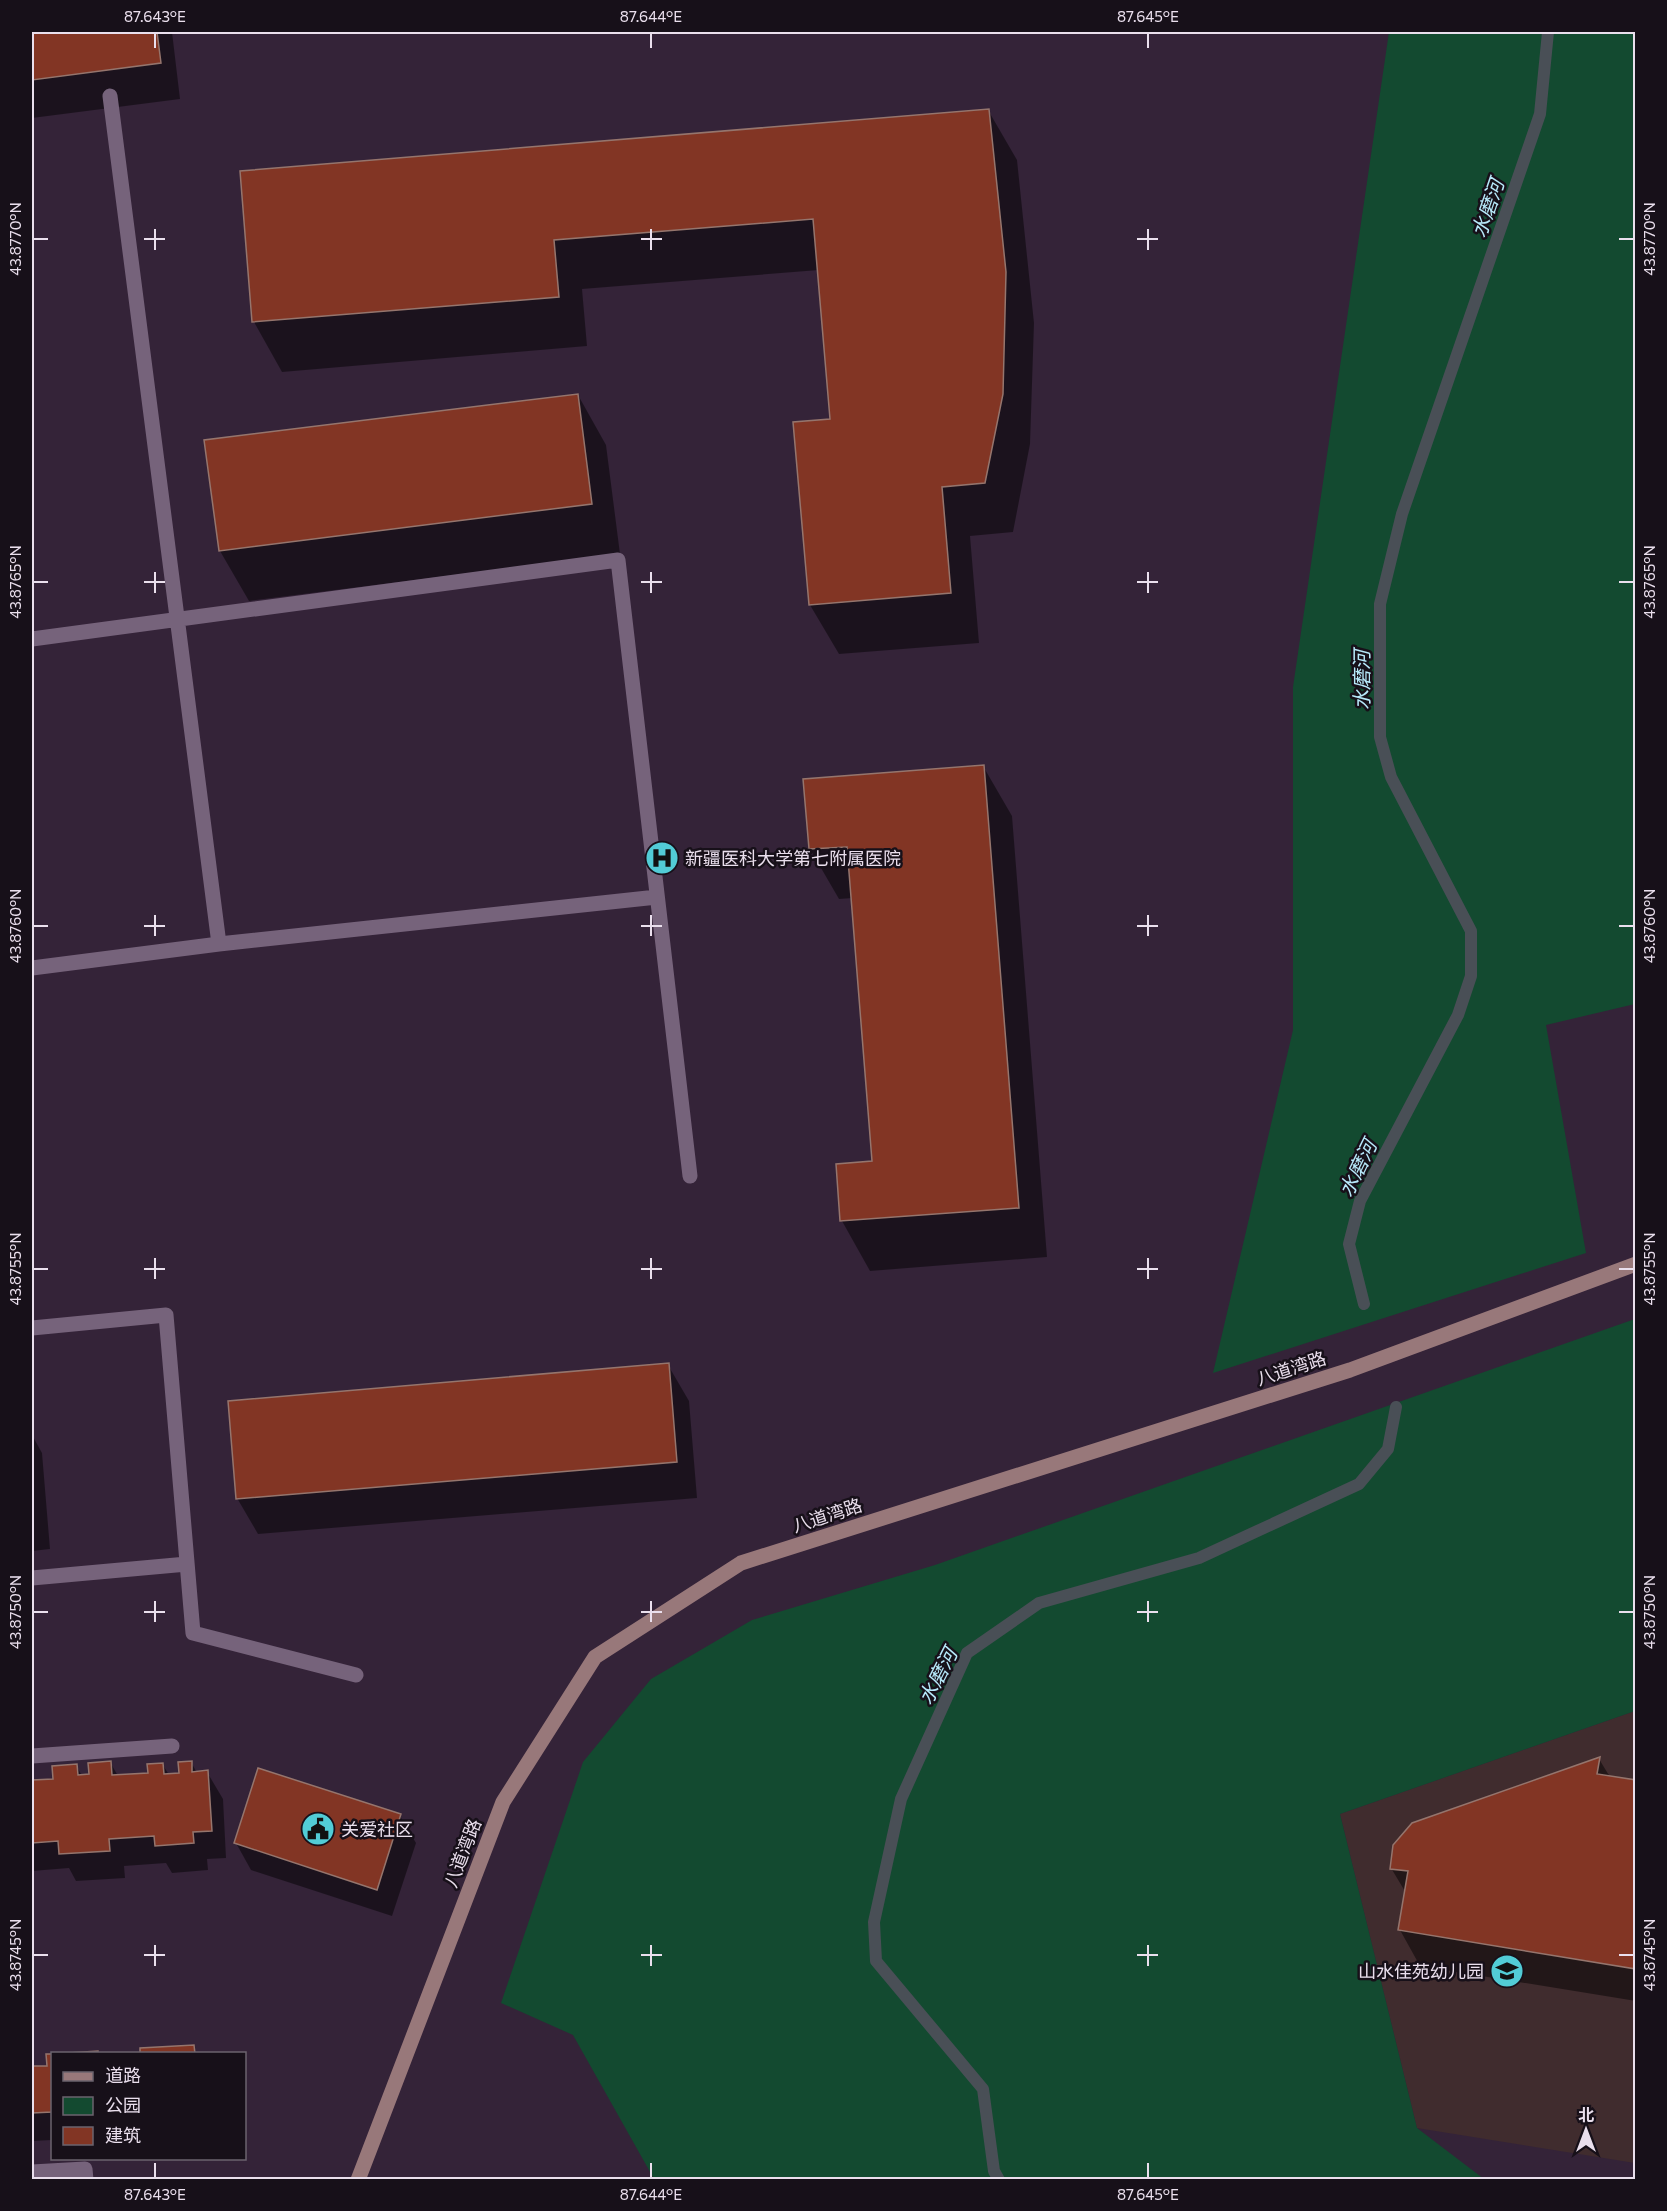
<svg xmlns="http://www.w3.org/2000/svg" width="1667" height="2211" font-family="Commissioner,'Noto Sans SC',sans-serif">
	<rect width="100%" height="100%" fill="#342338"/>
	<!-- education -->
	<path fill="#402c2e" d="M 1635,1711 L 1635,2163 L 1417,2128 L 1340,1814 Z"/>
	<!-- green -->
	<path fill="#134a30" d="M 1389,32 L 1635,32 L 1635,1004 L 1546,1025 L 1586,1253 L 1213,1373 L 1293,1030 L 1293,687 Z
		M 1635,1319 L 1635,1711 L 1340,1814 L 1417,2128 L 1484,2179 L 654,2179 L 573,2035 L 501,2003 L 583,1762 L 651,1679 L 752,1620 L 935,1565 Z"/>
	<!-- shadow -->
	<path fill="#0007" d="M 32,32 L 172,32 L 180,99 L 32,118 Z
		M 988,110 L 1017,160 L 1034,323 L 1030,444 L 1013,532 L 970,536 L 979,643 L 839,654 L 810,605 L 831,420 L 819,270 L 582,289 L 587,346 L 282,372 L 254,322 Z
		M 578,395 L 606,445 L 620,554 L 249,601 L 220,551 L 206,442 Z
		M 983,766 L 1012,816 L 1047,1257 L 870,1271 L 842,1221 L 837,1166 L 874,1162 L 853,898 L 839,899 L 810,849 Z
		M 668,1365 L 689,1401 L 697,1498 L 258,1534 L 237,1498 Z
		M 32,1435 L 42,1453 L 50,1549 L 32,1551 Z
		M 1599,1759 L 1610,1777 L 1636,1782 L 1636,2001 L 1420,1966 L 1400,1930 L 1406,1893 L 1391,1868 Z
		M 110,1762 L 118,1776 L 149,1774 L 163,1765 L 169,1775 L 180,1774 L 191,1762 L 197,1773 L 207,1772 L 223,1799 L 226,1858 L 207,1859 L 208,1870 L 172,1873 L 166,1863 L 124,1866 L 125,1878 L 76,1881 L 69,1868 L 32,1871 L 32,1782 L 55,1780 L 76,1765 L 82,1776 L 91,1775 Z
		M 400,1816 L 416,1843 L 392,1916 L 251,1870 L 236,1843 Z
		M 48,2055 L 52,2055 L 52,2140 L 32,2141 L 32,2068 L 49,2067 Z"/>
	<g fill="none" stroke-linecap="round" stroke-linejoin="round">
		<!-- stream -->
		<path stroke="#494f56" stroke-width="12" d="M 1364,1304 L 1349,1244 L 1360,1201 L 1458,1015 L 1471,976 L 1471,931 L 1391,777 L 1380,737 L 1380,604 L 1402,514 L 1540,114 L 1548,32
			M 999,2180 L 994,2171 L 983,2089 L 876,1961 L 874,1922 L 901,1799 L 967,1653 L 1039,1603 L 1199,1558 L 1359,1484 L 1388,1449 L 1396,1407"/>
	</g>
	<!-- building -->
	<path fill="#823524" stroke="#95756d" stroke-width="1.5" d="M 32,32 L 157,32 L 161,63 L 32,80 Z
		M 989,109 L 1006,272 L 1003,394 L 985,483 L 942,487 L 951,593 L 809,605 L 793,422 L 830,419 L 813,219 L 554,240 L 559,297 L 252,322 L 240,171 Z
		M 578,394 L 592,504 L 219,551 L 204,440 Z
		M 984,765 L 1019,1208 L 840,1221 L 836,1164 L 872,1161 L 847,847 L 809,849 L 803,779 Z
		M 669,1363 L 677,1462 L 236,1499 L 228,1401 Z
		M 1600,1757 L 1597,1774 L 1636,1780 L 1636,1969 L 1398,1930 L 1408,1871 L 1390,1869 L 1393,1845 L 1412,1823 Z
		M 111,1761 L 112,1775 L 148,1773 L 147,1764 L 163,1763 L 164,1774 L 179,1773 L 178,1762 L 192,1761 L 192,1772 L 208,1770 L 212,1831 L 193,1832 L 194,1843 L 155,1846 L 154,1836 L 109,1839 L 110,1851 L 59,1854 L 58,1841 L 32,1843 L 32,1780 L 53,1779 L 52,1766 L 77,1764 L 78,1775 L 89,1774 L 88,1763 Z
		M 258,1768 L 401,1814 L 377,1890 L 234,1843 Z
		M 194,2045 L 195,2054 L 140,2054 L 140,2048 Z
		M 98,2051 L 98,2054 L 53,2054 Z
		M 46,2054 L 52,2054 L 52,2112 L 32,2113 L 32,2066 L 47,2066 Z"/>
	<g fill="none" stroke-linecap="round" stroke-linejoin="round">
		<!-- minor -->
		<path stroke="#76637b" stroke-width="15" d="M 32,639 L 618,560 L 690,1176
			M 219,944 L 657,897
			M 32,968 L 219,944 L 110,96
			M 32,1328 L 166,1315 L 193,1633 L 356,1675
			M 32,1578 L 187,1564
			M 32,1756 L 172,1746
			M 32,2172 L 85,2169 L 86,2180"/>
		<!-- secondary -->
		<path stroke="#98787a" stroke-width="15" d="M 358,2180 L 503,1802 L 595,1657 L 741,1563 L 1350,1370 L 1636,1264"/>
	</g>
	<!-- ticks -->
	<path fill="none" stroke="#eadfed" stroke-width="2" d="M 155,33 L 155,48M 651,33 L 651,48M 1148,33 L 1148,48M 155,229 L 155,250M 651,229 L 651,250M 1148,229 L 1148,250M 33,239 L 48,239M 144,239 L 165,239M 641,239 L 662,239M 1137,239 L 1158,239M 1619,239 L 1634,239M 155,572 L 155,593M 651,572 L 651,593M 1148,572 L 1148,593M 33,582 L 48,582M 144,582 L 165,582M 641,582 L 662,582M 1137,582 L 1158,582M 1619,582 L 1634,582M 155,915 L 155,936M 651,915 L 651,936M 1148,915 L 1148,936M 33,926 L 48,926M 144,926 L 165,926M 641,926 L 662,926M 1137,926 L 1158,926M 1619,926 L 1634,926M 155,1258 L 155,1279M 651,1258 L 651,1279M 1148,1258 L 1148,1279M 33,1269 L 48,1269M 144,1269 L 165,1269M 641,1269 L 662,1269M 1137,1269 L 1158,1269M 1619,1269 L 1634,1269M 155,1601 L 155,1622M 651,1601 L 651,1622M 1148,1601 L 1148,1622M 33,1612 L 48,1612M 144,1612 L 165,1612M 641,1612 L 662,1612M 1137,1612 L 1158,1612M 1619,1612 L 1634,1612M 155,1945 L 155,1966M 651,1945 L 651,1966M 1148,1945 L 1148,1966M 33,1955 L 48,1955M 144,1955 L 165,1955M 641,1955 L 662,1955M 1137,1955 L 1158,1955M 1619,1955 L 1634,1955M 155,2163 L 155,2178M 651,2163 L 651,2178M 1148,2163 L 1148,2178"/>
	<!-- icons -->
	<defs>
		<symbol id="hospital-disc" viewBox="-11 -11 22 22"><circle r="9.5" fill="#52ccd6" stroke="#171019"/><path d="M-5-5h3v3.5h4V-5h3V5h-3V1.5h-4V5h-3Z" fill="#111"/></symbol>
		<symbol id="civic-disc" viewBox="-11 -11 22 22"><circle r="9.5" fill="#52ccd6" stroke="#171019"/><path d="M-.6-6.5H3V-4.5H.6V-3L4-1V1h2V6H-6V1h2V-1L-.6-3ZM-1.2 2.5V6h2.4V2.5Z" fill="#111"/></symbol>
		<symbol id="school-disc" viewBox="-11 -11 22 22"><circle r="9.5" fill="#52ccd6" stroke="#171019"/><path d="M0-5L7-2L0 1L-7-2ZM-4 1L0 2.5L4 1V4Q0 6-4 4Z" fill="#111"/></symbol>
	</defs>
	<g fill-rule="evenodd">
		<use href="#hospital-disc" x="643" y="839" width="38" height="38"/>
		<use href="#civic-disc" x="299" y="1810" width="38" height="38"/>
		<use href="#school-disc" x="1488" y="1952" width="38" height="38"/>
	</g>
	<g text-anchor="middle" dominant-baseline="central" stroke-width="5" stroke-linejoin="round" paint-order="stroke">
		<!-- poi labels -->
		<g font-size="18" fill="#eadfed" stroke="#171019" text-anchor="start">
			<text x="685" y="858">新疆医科大学第七附属医院</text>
			<text x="341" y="1829">关爱社区</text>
			<text x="1484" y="1971" text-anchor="end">山水佳苑幼儿园</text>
		</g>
		<!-- street labels -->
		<g font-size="18" fill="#eadfed" stroke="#171019">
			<text transform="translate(1291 1368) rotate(-18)">八道湾路</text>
			<text transform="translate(827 1515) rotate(-18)">八道湾路</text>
			<text transform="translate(462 1853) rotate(-69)">八道湾路</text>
		</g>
		<!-- water labels -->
		<g font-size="20" font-style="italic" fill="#b7e9fa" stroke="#171019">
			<text transform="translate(1487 208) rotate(-71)">水磨河</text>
			<text transform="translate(1361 680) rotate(-90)">水磨河</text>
			<text transform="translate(1357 1168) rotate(-64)">水磨河</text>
			<text transform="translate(937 1676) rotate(-63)">水磨河</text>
		</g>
	</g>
	<!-- border -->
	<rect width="1667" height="2211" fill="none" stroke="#171019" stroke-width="66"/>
	<!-- legend -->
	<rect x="51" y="2052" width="195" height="108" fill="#171019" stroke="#6b636e" stroke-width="1.5"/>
	<rect x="63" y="2072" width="30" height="9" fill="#98787a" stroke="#6b636e" stroke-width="1.5"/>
	<text x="105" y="2082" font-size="18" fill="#eadfed">道路</text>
	<rect x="63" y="2097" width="30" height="18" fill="#134a30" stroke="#6b636e" stroke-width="1.5"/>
	<text x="105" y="2112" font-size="18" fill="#eadfed">公园</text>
	<rect x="63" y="2127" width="30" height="18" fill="#823524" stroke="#6b636e" stroke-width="1.5"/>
	<text x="105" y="2142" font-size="18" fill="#eadfed">建筑</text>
	<!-- north arrow -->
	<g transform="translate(1586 2130)" stroke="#171019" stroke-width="4.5" paint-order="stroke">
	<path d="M0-4.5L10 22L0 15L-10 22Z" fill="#eadfed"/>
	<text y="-9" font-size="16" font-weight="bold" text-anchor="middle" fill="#eadfed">北</text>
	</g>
	<rect x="33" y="33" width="1601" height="2145" fill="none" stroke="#eadfed" stroke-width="2"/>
	<g font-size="15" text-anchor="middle" fill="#eadfed">
		<text x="155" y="22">87.643°E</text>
		<text x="651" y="22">87.644°E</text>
		<text x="1148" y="22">87.645°E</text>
		<text transform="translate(16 239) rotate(-90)" y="5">43.8770°N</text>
		<text transform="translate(1650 239) rotate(-90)" y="5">43.8770°N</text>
		<text transform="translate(16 582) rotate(-90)" y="5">43.8765°N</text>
		<text transform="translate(1650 582) rotate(-90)" y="5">43.8765°N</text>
		<text transform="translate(16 926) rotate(-90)" y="5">43.8760°N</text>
		<text transform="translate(1650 926) rotate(-90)" y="5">43.8760°N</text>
		<text transform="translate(16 1269) rotate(-90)" y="5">43.8755°N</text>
		<text transform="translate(1650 1269) rotate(-90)" y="5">43.8755°N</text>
		<text transform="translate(16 1612) rotate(-90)" y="5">43.8750°N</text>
		<text transform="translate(1650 1612) rotate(-90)" y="5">43.8750°N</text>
		<text transform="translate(16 1955) rotate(-90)" y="5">43.8745°N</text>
		<text transform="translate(1650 1955) rotate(-90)" y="5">43.8745°N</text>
		<text x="155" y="2200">87.643°E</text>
		<text x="651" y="2200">87.644°E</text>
		<text x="1148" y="2200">87.645°E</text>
	</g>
</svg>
